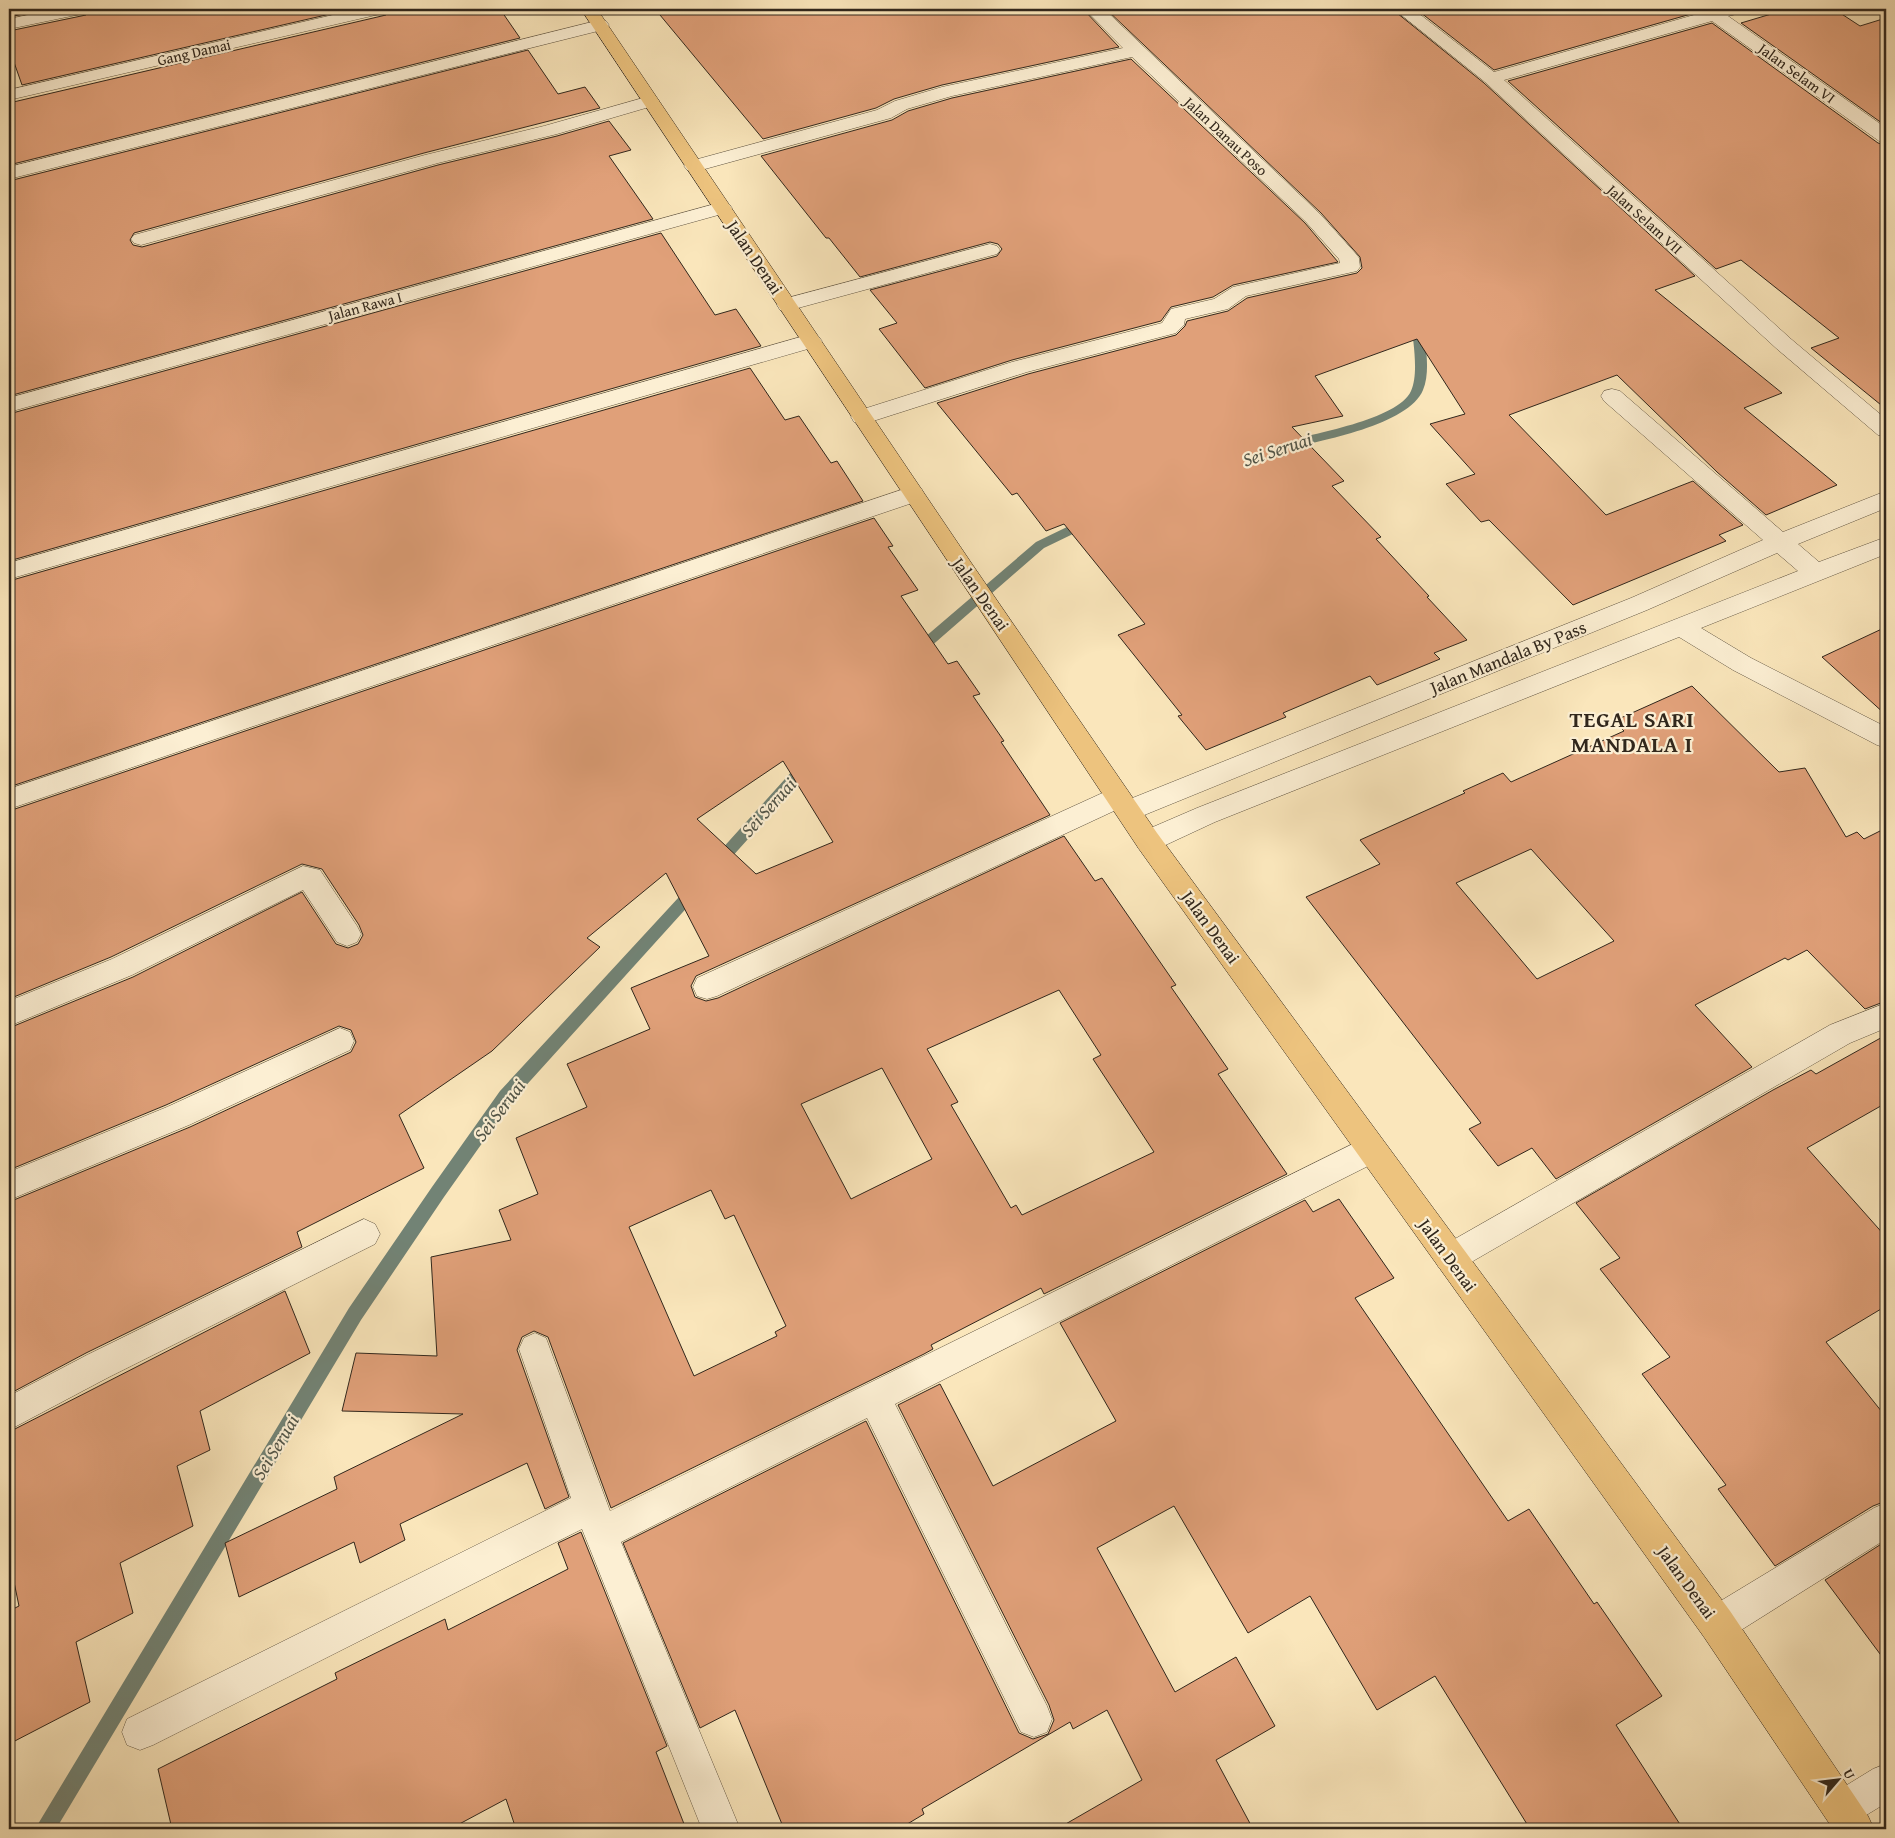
<svg xmlns="http://www.w3.org/2000/svg" width="1895" height="1838" font-family="'Gentium Book Plus',serif">
	<rect width="100%" height="100%" fill="#fae6bb"/>
	<filter id="stains"><feTurbulence type="fractalNoise" baseFrequency=".004" numOctaves="4"/><feColorMatrix values="0 0 0 0 .2 0 0 0 0 .09 0 0 0 0 .02 0 0 0 .5 -.17"/></filter>
	<radialGradient id="worn" r=".72"><stop offset=".6" stop-color="#630" stop-opacity="0"/><stop offset="1" stop-color="#630" stop-opacity=".3"/></radialGradient>
	<g fill="none" stroke-linecap="round" stroke-linejoin="round">
		<!-- stream -->
		<path fill="#728375" fill-rule="evenodd" d="M 1417,318 L 1423,322 C 1425,343 1431,371 1423,390 C 1409,425 1320,441 1286,449 L 1282,448 L 1280,445 L 1282,442 C 1311,434 1398,420 1411,391 C 1419,374 1413,340 1411,322 Z
			M 1089,520 L 1095,524 L 1093,527 L 1075,533 L 1044,548 L 921,655 L 911,655 L 909,652 L 911,649 L 1036,542 L 1067,527 Z
			M 808,758 L 813,759 L 815,763 L 813,767 L 721,869 L 716,871 L 711,869 L 709,865 L 711,861 L 803,759 Z
			M 696,882 L 701,884 L 703,888 L 701,892 L 512,1101 L 444,1197 L 361,1320 L 56,1829 L 35,1829 L 349,1308 L 432,1187 L 500,1091 L 691,884 Z"/>
	</g>
	<!-- building -->
	<path fill="#e0a079" stroke="#31271c" fill-rule="evenodd" d="M 9,9 L 49,9 L 9,17 Z
		M 91,9 L 352,9 L 22,85 L 9,48 L 9,31 L 86,15 Z
		M 391,9 L 500,9 L 520,38 L 9,165 L 9,103 L 386,15 Z
		M 655,9 L 1083,9 L 1119,47 L 942,85 L 894,99 L 876,108 L 763,139 Z
		M 1106,9 L 1392,9 L 1484,83 L 1695,276 L 1655,290 L 1782,393 L 1744,408 L 1837,485 L 1766,515 L 1717,472 L 1617,375 L 1509,415 L 1606,515 L 1693,481 L 1743,525 L 1719,535 L 1726,541 L 1573,605 L 1489,520 L 1481,522 L 1446,484 L 1475,474 L 1430,424 L 1465,414 L 1417,339 L 1315,376 L 1343,416 L 1292,427 L 1344,481 L 1332,486 L 1381,537 L 1376,539 L 1429,596 L 1427,597 L 1467,640 L 1434,653 L 1440,659 L 1377,685 L 1370,676 L 1283,713 L 1286,717 L 1206,750 L 1178,716 L 1182,715 L 1118,635 L 1145,624 L 1064,524 L 1046,531 L 1017,493 L 1012,495 L 937,403 L 1028,374 L 1176,335 L 1185,326 L 1187,321 L 1228,311 L 1247,298 L 1357,273 L 1362,268 L 1360,257 L 1321,213 Z
		M 1416,9 L 1697,9 L 1698,12 L 1494,70 Z
		M 1788,9 L 1834,9 L 1860,26 L 1886,18 L 1886,126 L 1741,23 Z
		M 1712,23 L 1878,143 L 1886,145 L 1886,409 L 1811,348 L 1839,338 L 1741,260 L 1716,269 L 1508,81 Z
		M 528,50 L 558,94 L 585,87 L 600,108 L 424,153 L 134,233 L 130,240 L 133,245 L 142,247 L 438,165 L 557,136 L 609,121 L 631,150 L 609,156 L 653,219 L 9,396 L 9,181 Z
		M 1131,59 L 1305,223 L 1338,262 L 1233,285 L 1213,297 L 1171,307 L 1161,321 L 1012,360 L 925,388 L 879,329 L 897,323 L 870,290 L 997,256 L 1002,249 L 998,244 L 990,242 L 860,277 L 829,238 L 826,238 L 761,156 L 892,120 L 908,111 L 952,98 Z
		M 661,233 L 715,315 L 736,309 L 761,346 L 9,561 L 9,414 Z
		M 750,368 L 785,420 L 799,416 L 831,463 L 837,461 L 863,501 L 9,787 L 9,581 Z
		M 874,518 L 893,546 L 888,547 L 918,590 L 901,596 L 948,664 L 957,661 L 980,694 L 973,696 L 1004,741 L 1001,742 L 1050,815 L 696,976 L 691,986 L 695,997 L 706,1001 L 718,998 L 1064,836 L 1095,881 L 1102,878 L 1176,985 L 1171,987 L 1228,1069 L 1218,1074 L 1287,1174 L 1044,1294 L 1041,1288 L 931,1345 L 933,1349 L 924,1354 L 611,1508 L 548,1337 L 534,1331 L 522,1337 L 517,1350 L 569,1497 L 545,1509 L 527,1463 L 400,1524 L 405,1540 L 360,1563 L 354,1542 L 239,1597 L 225,1543 L 337,1489 L 334,1477 L 463,1414 L 342,1411 L 356,1353 L 437,1356 L 431,1257 L 511,1240 L 499,1210 L 538,1194 L 516,1138 L 587,1107 L 567,1064 L 650,1029 L 631,988 L 709,956 L 666,873 L 587,938 L 600,947 L 492,1051 L 399,1115 L 424,1168 L 297,1232 L 302,1247 L 86,1353 L 9,1394 L 9,1202 L 190,1127 L 351,1052 L 356,1042 L 351,1030 L 339,1026 L 166,1105 L 9,1170 L 9,1028 L 133,977 L 302,892 L 336,944 L 348,948 L 358,944 L 363,935 L 359,925 L 322,869 L 302,864 L 111,957 L 9,999 L 9,811 ZM 783,761 L 833,842 L 756,874 L 697,819 ZM 1059,990 L 1101,1055 L 1093,1059 L 1154,1152 L 1022,1215 L 1016,1205 L 1011,1208 L 951,1105 L 958,1102 L 927,1049 ZM 882,1068 L 932,1159 L 851,1199 L 801,1104 ZM 711,1190 L 725,1219 L 734,1215 L 786,1326 L 775,1332 L 777,1336 L 694,1376 L 629,1227 Z
		M 1886,627 L 1886,715 L 1822,657 Z
		M 1692,686 L 1779,772 L 1805,768 L 1846,837 L 1857,832 L 1864,839 L 1886,828 L 1886,1001 L 1865,1009 L 1807,950 L 1788,960 L 1785,958 L 1695,1005 L 1752,1067 L 1556,1179 L 1532,1148 L 1498,1166 L 1469,1129 L 1481,1123 L 1306,897 L 1380,864 L 1360,840 L 1465,793 L 1463,791 L 1503,773 L 1511,782 L 1624,731 L 1614,721 ZM 1531,849 L 1614,941 L 1537,979 L 1456,883 Z
		M 1886,1035 L 1886,1103 L 1807,1148 L 1886,1237 L 1886,1306 L 1826,1342 L 1886,1417 L 1886,1501 L 1873,1506 L 1775,1566 L 1718,1489 L 1726,1485 L 1642,1374 L 1670,1357 L 1600,1269 L 1620,1258 L 1576,1203 L 1773,1090 L 1811,1070 L 1816,1074 Z
		M 1339,1199 L 1394,1278 L 1355,1298 L 1508,1521 L 1529,1509 L 1594,1604 L 1597,1602 L 1662,1696 L 1616,1725 L 1683,1829 L 1530,1829 L 1435,1676 L 1377,1710 L 1310,1596 L 1248,1633 L 1174,1506 L 1097,1548 L 1175,1692 L 1236,1657 L 1275,1726 L 1216,1760 L 1253,1829 L 1057,1829 L 1142,1780 L 1107,1710 L 1073,1729 L 1070,1722 L 922,1809 L 924,1814 L 899,1829 L 784,1829 L 735,1710 L 700,1728 L 623,1543 L 866,1421 L 1019,1733 L 1033,1739 L 1048,1734 L 1054,1720 L 1049,1705 L 898,1405 L 940,1384 L 993,1486 L 1116,1421 L 1060,1323 L 1305,1200 L 1313,1212 Z
		M 285,1291 L 310,1353 L 200,1411 L 210,1450 L 177,1466 L 193,1526 L 120,1563 L 133,1613 L 76,1642 L 90,1702 L 9,1744 L 9,1611 L 19,1606 L 9,1558 L 9,1432 Z
		M 581,1532 L 667,1746 L 656,1752 L 686,1829 L 516,1829 L 506,1799 L 450,1829 L 172,1829 L 158,1769 L 337,1679 L 335,1673 L 445,1619 L 448,1630 L 568,1569 L 558,1543 Z
		M 1886,1541 L 1886,1662 L 1825,1580 Z"/>
	<g fill="none" stroke-linecap="round" stroke-linejoin="round">
		<defs>
			<path id="minor" d="M 57,9 L 89,9 L 86,13 L 9,29 L 9,19 Z
				M 359,9 L 389,9 L 386,13 L 380,14 L 9,100 L 9,90 Z
				M 1085,9 L 1104,9 L 1320,214 L 1356,254 L 1359,258 L 1360,267 L 1357,271 L 1246,296 L 1228,309 L 1185,319 L 1184,325 L 1176,333 L 1027,372 L 870,422 L 862,424 L 854,422 L 851,417 L 854,412 L 1012,362 L 1162,323 L 1171,309 L 1214,299 L 1233,287 L 1340,263 L 1339,259 L 1306,222 L 1132,57 L 952,96 L 907,109 L 891,118 L 694,172 L 687,170 L 684,166 L 687,162 L 877,110 L 895,101 L 942,87 L 1123,48 Z
				M 1394,9 L 1413,9 L 1494,72 L 1701,13 L 1699,9 L 1743,9 L 1741,13 L 1728,16 L 1886,128 L 1886,143 L 1879,141 L 1712,21 L 1504,80 L 1791,339 L 1886,419 L 1886,437 L 1878,435 L 1777,349 L 1485,82 Z
				M 600,20 L 606,21 L 609,25 L 606,29 L 9,179 L 9,167 Z
				M 650,96 L 656,97 L 659,101 L 656,105 L 557,134 L 438,163 L 141,245 L 134,243 L 131,239 L 134,235 L 425,155 L 544,126 Z
				M 722,202 L 729,204 L 732,208 L 729,212 L 9,412 L 9,398 Z
				M 990,244 L 997,246 L 1000,250 L 997,254 L 787,311 L 780,310 L 777,305 L 780,300 Z
				M 811,334 L 818,336 L 822,341 L 818,346 L 9,579 L 9,563 Z
				M 1612,389 L 1620,391 L 1783,532 L 1886,491 L 1886,508 L 1798,544 L 1819,562 L 1886,537 L 1886,554 L 1701,628 L 1751,658 L 1886,727 L 1886,748 L 1877,745 L 1733,670 L 1679,637 L 1215,822 L 1157,849 L 1148,852 L 1139,849 L 1135,841 L 1139,833 L 1197,808 L 1798,571 L 1777,553 L 1647,610 L 1137,818 L 1128,821 L 1119,818 L 1116,810 L 717,996 L 707,999 L 697,996 L 693,987 L 697,978 L 1109,790 L 1118,787 L 1127,790 L 1131,797 L 1130,799 L 1631,598 L 1763,540 L 1604,401 L 1601,396 L 1604,391 Z
				M 913,486 L 921,488 L 924,494 L 921,500 L 9,809 L 9,789 Z
				M 303,866 L 320,870 L 357,926 L 361,934 L 357,942 L 347,946 L 337,942 L 303,890 L 132,975 L 9,1026 L 9,1001 L 112,959 Z
				M 1886,1003 L 1886,1028 L 1850,1043 L 1461,1268 L 1450,1273 L 1439,1268 L 1434,1258 L 1439,1248 L 1830,1025 Z
				M 340,1028 L 350,1032 L 354,1041 L 350,1050 L 189,1125 L 9,1200 L 9,1172 L 167,1107 Z
				M 1371,1135 L 1382,1139 L 1386,1149 L 1382,1159 L 895,1404 L 1047,1706 L 1052,1719 L 1047,1732 L 1034,1737 L 1021,1732 L 867,1418 L 621,1542 L 740,1829 L 702,1829 L 582,1529 L 153,1745 L 140,1750 L 127,1745 L 122,1732 L 127,1719 L 571,1498 L 519,1349 L 524,1338 L 535,1333 L 546,1338 L 610,1511 Z
				M 364,1219 L 375,1224 L 380,1234 L 375,1244 L 109,1377 L 9,1430 L 9,1396 L 87,1355 Z
				M 1886,1503 L 1886,1539 L 1730,1637 L 1717,1642 L 1704,1637 L 1699,1624 L 1704,1611 L 1874,1508 Z
				M 1886,1764 L 1886,1803 L 1855,1822 L 1842,1828 L 1829,1822 L 1823,1809 L 1829,1796 L 1873,1769 Z"/>
			<path id="major" d="M 581,9 L 597,9 L 972,564 L 1157,833 L 1730,1611 L 1868,1816 L 1874,1829 L 1833,1829 L 1704,1637 L 1139,849 Z"/>
		</defs>
		<!-- minor casing -->
		<use href="#minor" stroke="#635744" stroke-width="1"/>
		<!-- major casing -->
		<use href="#major" stroke="#31271c" stroke-width="1"/>
		<!-- minor -->
		<use href="#minor" fill="#fcefd3" fill-rule="evenodd"/>
		<!-- major -->
		<use href="#major" fill="#edc37e" fill-rule="evenodd"/>
	</g>
	<g text-anchor="middle" dominant-baseline="central" stroke-width="4.5" stroke-linejoin="round" paint-order="stroke">
		<!-- far-street labels -->
		<g font-size="15" fill="#31271c" stroke="#fcefd3">
			<text transform="translate(194 52) rotate(-13)">Gang Damai</text>
			<text transform="translate(1797 73) rotate(36)">Jalan Selam VI</text>
			<text transform="translate(1226 136) rotate(43)">Jalan Danau Poso</text>
			<text transform="translate(1645 219) rotate(42)">Jalan Selam VII</text>
			<text transform="translate(365 306) rotate(-15)">Jalan Rawa I</text>
		</g>
		<!-- street labels -->
		<g font-size="18" fill="#31271c" stroke="#fcefd3">
			<text transform="translate(755 257) rotate(56)">Jalan Denai</text>
			<text transform="translate(981 594) rotate(55)">Jalan Denai</text>
			<text transform="translate(1508 657) rotate(-22)">Jalan Mandala By Pass</text>
			<text transform="translate(1211 927) rotate(54)">Jalan Denai</text>
			<text transform="translate(1448 1255) rotate(54)">Jalan Denai</text>
			<text transform="translate(1687 1582) rotate(54)">Jalan Denai</text>
		</g>
		<!-- water labels -->
		<g font-size="19" font-style="italic" fill="#525548" stroke="#fcefd3">
			<text transform="translate(1277 449) rotate(-18)">Sei Seruai</text>
			<text transform="translate(768 807) rotate(-48)">Sei Seruai</text>
			<text transform="translate(499 1110) rotate(-53)">Sei Seruai</text>
			<text transform="translate(275 1447) rotate(-59)">Sei Seruai</text>
		</g>
		<!-- district labels -->
		<g font-size="22" font-weight="bold" letter-spacing="1" fill="#31271c" stroke="#fcefd3">
			<text x="1632" y="719">TEGAL SARI<tspan x="1632" dy="25">MANDALA I</tspan></text>
		</g>
	</g>
	<!-- margin -->
	<rect width="1895" height="1838" fill="none" stroke="#fae6bb" stroke-width="30"/>
	<rect x="10" y="10" width="1875" height="1818" fill="none" stroke="#31271c" stroke-width="2.5"/>
	<rect x="15" y="15" width="1865" height="1808" fill="none" stroke="#31271c"/>
	<!-- north arrow -->
	<g transform="translate(1838 1780) rotate(62)" stroke="#fcefd3" stroke-width="4" paint-order="stroke">
	<path d="M0-4L9 19L0 12L-9 19Z" fill="#31271c"/>
	<text y="-8" font-size="14" font-weight="bold" text-anchor="middle" fill="#31271c">U</text>
	</g>
	<rect width="100%" height="100%" filter="url(#stains)"/>
	<rect width="100%" height="100%" fill="url(#worn)"/>
</svg>
